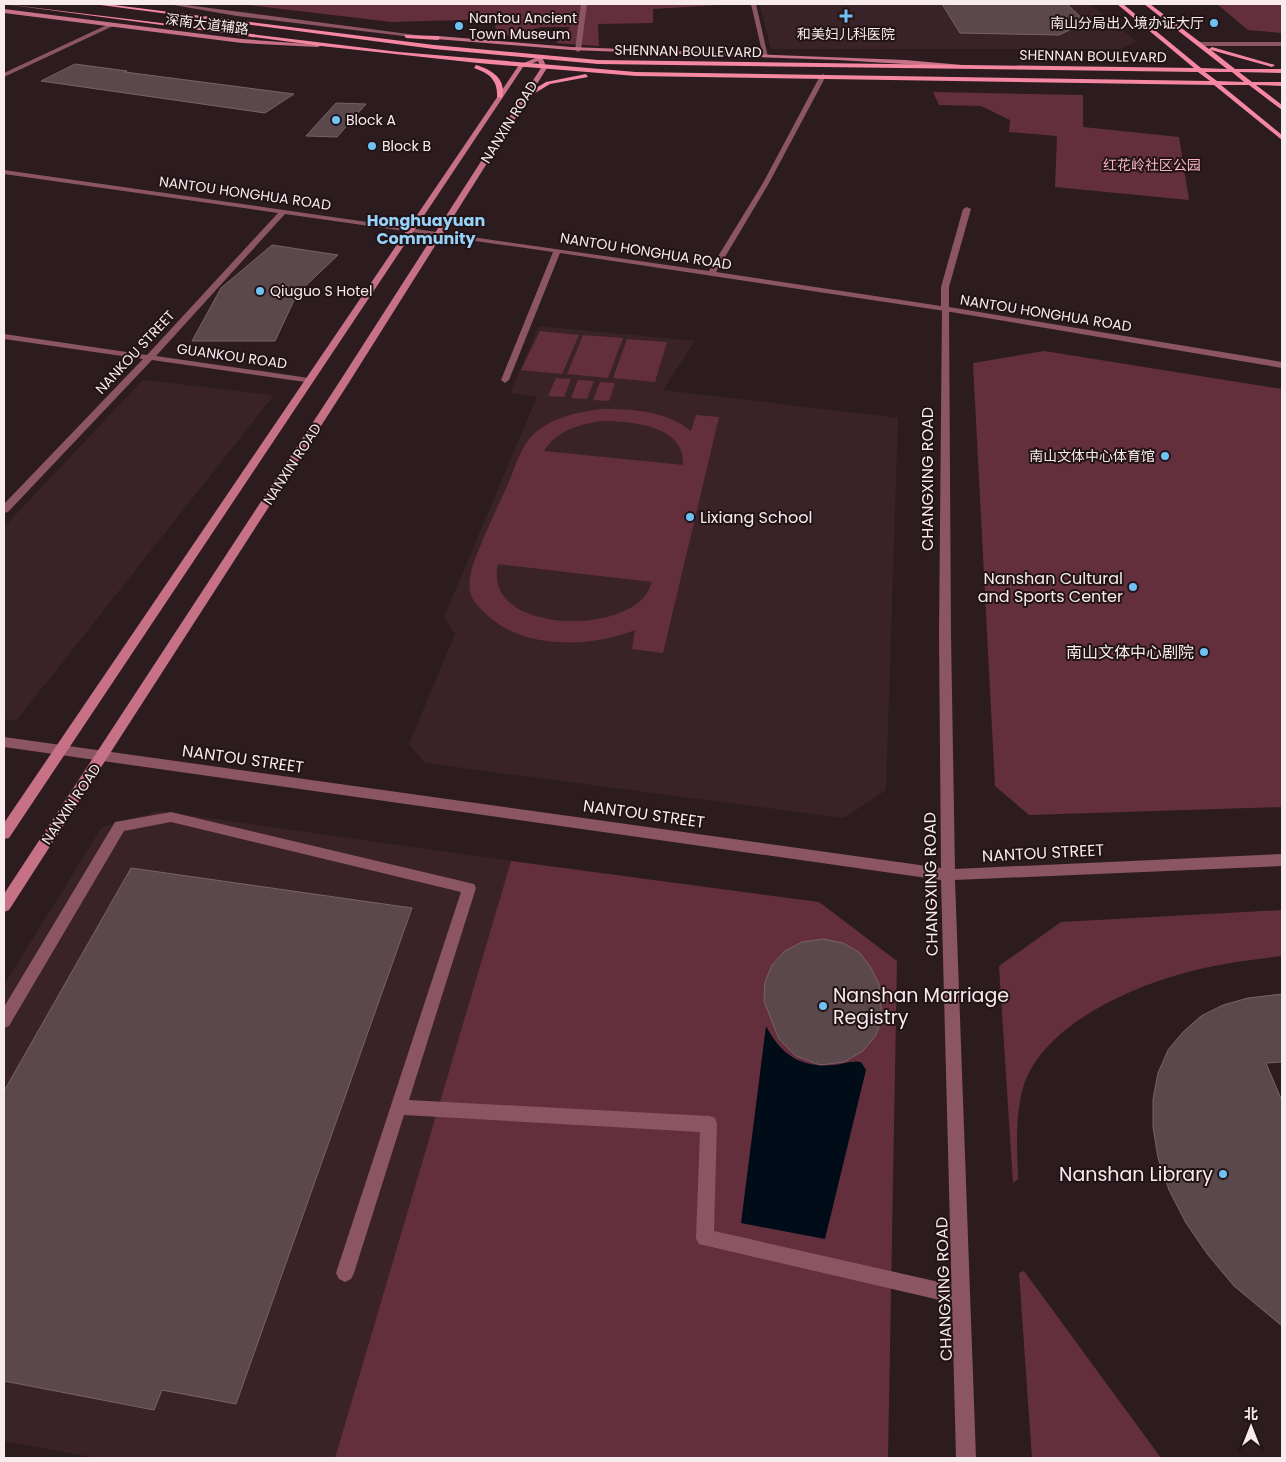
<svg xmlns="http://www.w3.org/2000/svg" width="1286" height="1462" font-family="Poppins,'Noto Sans SC',sans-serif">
	<rect width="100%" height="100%" fill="#2c1c20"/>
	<!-- built -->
	<path fill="#392328" d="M 1090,4 L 1136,41 L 1120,49 L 771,49 L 760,5 Z
		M 539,326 L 695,341 L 663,390 L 898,418 L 886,790 L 844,818 L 425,763 L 409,744 L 455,634 L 444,617 L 537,397 L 510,393 Z
		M 143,380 L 274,395 L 16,721 L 4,719 L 4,527 Z
		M 159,811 L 511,861 L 335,1458 L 97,1458 L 4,1441 L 4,985 L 102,827 Z"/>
	<!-- green -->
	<path fill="#642f3d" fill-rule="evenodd" d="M 240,4 L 736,4 L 653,9 L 653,23 L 598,24 L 599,46 L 556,43 L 570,27 L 541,27 L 533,29 L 532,37 L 496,35 L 495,19 L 392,22 Z
		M 1217,4 L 1282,4 L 1282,33 L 1248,30 Z
		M 933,92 L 1083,95 L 1083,127 L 1179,137 L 1189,200 L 1055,187 L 1057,136 L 1009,132 L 1010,120 L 981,106 L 939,105 Z
		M 540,331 L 579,335 L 562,374 L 521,370 Z
		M 583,335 L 623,338 L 608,378 L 567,374 Z
		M 627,339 L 667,342 L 655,382 L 613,378 Z
		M 1044,351 L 1282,389 L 1282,807 L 1029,815 L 995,786 L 973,363 Z
		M 556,378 L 571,379 L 564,397 L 548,396 Z
		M 578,380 L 594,381 L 587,399 L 571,398 Z
		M 600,382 L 615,383 L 609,401 L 593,400 Z
		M 603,409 C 634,409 666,411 691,431 L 696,415 L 719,417 L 663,653 L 632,649 L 635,630 C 590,648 522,650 485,613 C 479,607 472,601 470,592 C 468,582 471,571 474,562 C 484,535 497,508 509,482 C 515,467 521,446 533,435 C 552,417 577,412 603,409 ZM 603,421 C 632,421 686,426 683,465 L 544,451 C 557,430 580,424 603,421 ZM 498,564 L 652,582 C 650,587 648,592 645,596 C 613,636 482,630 498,564 Z
		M 511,861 L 819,902 L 897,961 L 888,1458 L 335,1458 Z
		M 1282,910 L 1282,956 C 1248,960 1214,964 1181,974 C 1126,989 1040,1028 1023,1088 C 1015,1117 1017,1149 1018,1179 L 1013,1183 L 999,966 L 1061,922 Z
		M 1024,1271 L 1161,1458 L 1032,1458 L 1019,1273 Z"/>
	<!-- water -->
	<path fill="#000c18" d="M 766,1026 C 781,1055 801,1068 834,1065 C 843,1064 852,1060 861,1062 L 866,1070 L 825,1239 L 741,1223 Z"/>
	<!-- building -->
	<path fill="#5b484c" stroke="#776367" d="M 942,4 L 1067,4 L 1086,22 L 1059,35 L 960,33 Z
		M 75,64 L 127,71 L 125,72 L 294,94 L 265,113 L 41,81 Z
		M 336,103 L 366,104 L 337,137 L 306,136 Z
		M 272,245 L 338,255 L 297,294 L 275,341 L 192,341 L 221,288 Z
		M 131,868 L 412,908 L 236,1404 L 162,1390 L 154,1410 L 4,1381 L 4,1091 Z
		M 823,939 L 843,943 L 859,952 L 871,968 L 879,984 L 882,1018 L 876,1035 L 863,1051 L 844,1062 L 820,1065 L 796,1056 L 779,1039 L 764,1001 L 765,982 L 772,965 L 785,951 L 802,942 Z
		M 1282,994 L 1282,1062 L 1266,1063 L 1282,1101 L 1282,1326 L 1234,1286 L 1208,1255 L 1186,1223 L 1169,1190 L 1158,1158 L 1153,1127 L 1153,1099 L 1158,1073 L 1168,1050 L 1183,1032 L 1201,1016 L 1223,1005 L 1248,998 Z"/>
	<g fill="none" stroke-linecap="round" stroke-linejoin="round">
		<!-- pedestrian -->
		<path fill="#8b5562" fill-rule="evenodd" d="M 581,4 L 587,4 L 581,50 L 578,52 L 575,50 Z
			M 171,812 L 474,884 L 476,888 L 409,1100 L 709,1116 L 715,1118 L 717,1124 L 714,1231 L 961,1287 L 967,1290 L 970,1296 L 967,1302 L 961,1305 L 699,1244 L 696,1238 L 700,1132 L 404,1115 L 354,1273 L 351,1279 L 345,1282 L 339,1279 L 336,1273 L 461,892 L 171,822 L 124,831 L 9,1026 L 4,1028 L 4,1007 L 115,822 Z"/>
		<!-- minor -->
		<path fill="#8b5562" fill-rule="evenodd" d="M 751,4 L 756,4 L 768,57 L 763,56 Z
			M 111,23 L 113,26 L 4,77 L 4,73 Z
			M 1282,42 L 1282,46 L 1200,46 L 1197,44 L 1200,42 Z
			M 823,74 L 826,76 L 769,183 L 716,272 L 941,306 L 941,287 L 963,209 L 967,207 L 971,209 L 949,287 L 949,307 L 1282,362 L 1282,368 L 945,311 L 560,253 L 509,380 L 505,383 L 501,380 L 553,252 L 285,214 L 156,356 L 309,378 L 313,381 L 312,383 L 152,360 L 8,512 L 4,513 L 4,504 L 143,359 L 4,339 L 4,334 L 147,355 L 278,213 L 4,174 L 4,170 L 709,271 L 763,183 L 820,76 Z"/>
		<!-- tertiary -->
		<path fill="#8b5562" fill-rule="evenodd" d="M 168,4 L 179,4 L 431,37 L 428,39 L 237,16 Z
			M 942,307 L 949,309 L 951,635 L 955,869 L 1282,854 L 1282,866 L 955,880 L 976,1458 L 956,1458 L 941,880 L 4,747 L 4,737 L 941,868 L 939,635 Z"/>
		<!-- secondary -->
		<path fill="#c77187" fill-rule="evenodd" d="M 4,9 L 242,39 L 321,45 L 318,47 L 242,43 L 4,13 Z
			M 438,36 L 571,47 L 905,60 L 974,66 L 971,68 L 838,60 L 571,50 L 436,39 Z
			M 538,57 L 542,57 L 547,68 L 348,384 L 9,910 L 4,912 L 4,894 L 338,384 L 541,68 L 538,61 L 523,67 L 9,838 L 4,839 L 4,823 L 519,65 Z"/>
		<!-- primary -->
		<path fill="#f687a3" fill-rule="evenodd" d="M 4,4 L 399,52 L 636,72 L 1210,81 L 1198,72 L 598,64 L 434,49 L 93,4 L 106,4 L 434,45 L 598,60 L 1194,68 L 1117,4 L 1123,4 L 1201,68 L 1227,69 L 1144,4 L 1150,4 L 1209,49 L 1212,47 L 1275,65 L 1272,67 L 1211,50 L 1235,69 L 1282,69 L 1282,73 L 1239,72 L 1252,82 L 1282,82 L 1282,86 L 1256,85 L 1282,105 L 1282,110 L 1249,85 L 1221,85 L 1282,135 L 1282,140 L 1214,85 L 636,76 L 478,63 L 321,46 ZM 1205,72 L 1232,72 L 1244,82 L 1217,81 Z
			M 404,35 L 438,36 L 441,38 L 438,40 L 406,38 Z
			M 476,65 C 492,70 507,79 502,98 L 497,97 C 498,80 489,73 474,68 Z
			M 586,74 L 588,77 L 550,84 L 525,99 L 520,98 L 546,82 Z"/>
	</g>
	<!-- markers -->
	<g fill="#6fc2f4" stroke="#221317" stroke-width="2">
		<path d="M843.5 8.5h5v5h5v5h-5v5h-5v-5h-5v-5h5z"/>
		<circle cx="1214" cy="23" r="5"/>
		<circle cx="459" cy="26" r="5"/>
		<circle cx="336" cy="120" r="5"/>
		<circle cx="372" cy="146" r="5"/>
		<circle cx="260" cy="291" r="5"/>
		<circle cx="1165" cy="456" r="5"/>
		<circle cx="690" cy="517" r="5"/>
		<circle cx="1133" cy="587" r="5"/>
		<circle cx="1204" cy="652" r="5"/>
		<circle cx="823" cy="1006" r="5"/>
		<circle cx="1223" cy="1174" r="5"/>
	</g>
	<g text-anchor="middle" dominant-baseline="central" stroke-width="4" stroke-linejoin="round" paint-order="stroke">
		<!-- far-poi labels -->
		<g font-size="14" fill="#f7ebed" stroke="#221317" text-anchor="start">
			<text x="469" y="18">Nantou Ancient<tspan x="469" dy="16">Town Museum</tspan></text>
			<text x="1204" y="23" text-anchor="end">南山分局出入境办证大厅</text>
			<text x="846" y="34" text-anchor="middle">和美妇儿科医院</text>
			<text x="346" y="120">Block A</text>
			<text x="382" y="146">Block B</text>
			<text x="270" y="291">Qiuguo S Hotel</text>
			<text x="1155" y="456" text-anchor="end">南山文体中心体育馆</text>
		</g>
		<!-- far-street labels -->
		<g font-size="14" fill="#f7ebed" stroke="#221317">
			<text transform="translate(207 24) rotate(7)">深南大道辅路</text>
			<text transform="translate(688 51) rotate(1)">SHENNAN BOULEVARD</text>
			<text transform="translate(1093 56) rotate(1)">SHENNAN BOULEVARD</text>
			<text transform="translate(509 122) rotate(-58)">NANXIN ROAD</text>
			<text transform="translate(245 193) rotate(8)">NANTOU HONGHUA ROAD</text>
			<text transform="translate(646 251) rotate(9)">NANTOU HONGHUA ROAD</text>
			<text transform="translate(1046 313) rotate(9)">NANTOU HONGHUA ROAD</text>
			<text transform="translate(135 352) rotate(-47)">NANKOU STREET</text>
			<text transform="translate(232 356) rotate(8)">GUANKOU ROAD</text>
			<text transform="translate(292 464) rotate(-57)">NANXIN ROAD</text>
			<text transform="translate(71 804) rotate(-56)">NANXIN ROAD</text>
		</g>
		<!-- far-park labels -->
		<g font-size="14" fill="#f7b5c3" stroke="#221317">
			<text x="1152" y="165">红花岭社区公园</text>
		</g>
		<!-- far-quarter labels -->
		<g font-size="16" font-weight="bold" fill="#97d2f8" stroke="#221317">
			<text x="426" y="220">Honghuayuan<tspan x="426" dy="18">Community</tspan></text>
		</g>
		<!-- street labels -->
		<g font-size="16" fill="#f7ebed" stroke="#221317">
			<text transform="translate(927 479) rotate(-90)">CHANGXING ROAD</text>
			<text transform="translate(243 759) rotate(8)">NANTOU STREET</text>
			<text transform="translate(644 814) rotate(8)">NANTOU STREET</text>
			<text transform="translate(1043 853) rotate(-3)">NANTOU STREET</text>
			<text transform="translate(931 884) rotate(-91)">CHANGXING ROAD</text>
			<text transform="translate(944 1289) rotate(-92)">CHANGXING ROAD</text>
		</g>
		<!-- poi labels -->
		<g font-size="16" fill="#f7ebed" stroke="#221317" text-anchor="end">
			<text x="700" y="517" text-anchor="start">Lixiang School</text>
			<text x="1123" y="578">Nanshan Cultural<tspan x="1123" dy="18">and Sports Center</tspan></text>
			<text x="1194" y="652">南山文体中心剧院</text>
		</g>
		<!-- near-poi labels -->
		<g font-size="19" fill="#f7ebed" stroke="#221317" text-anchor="start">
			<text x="833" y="995">Nanshan Marriage<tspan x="833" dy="22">Registry</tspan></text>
			<text x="1213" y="1174" text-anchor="end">Nanshan Library</text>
		</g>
	</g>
	<!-- border -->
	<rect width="1286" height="1462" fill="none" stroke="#f7ebed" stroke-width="10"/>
	<!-- north arrow -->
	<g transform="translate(1251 1427)" stroke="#221317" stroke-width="4" paint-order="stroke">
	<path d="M0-4L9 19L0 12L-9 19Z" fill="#f7ebed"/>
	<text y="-8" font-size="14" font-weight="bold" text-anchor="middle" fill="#f7ebed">北</text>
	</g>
</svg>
